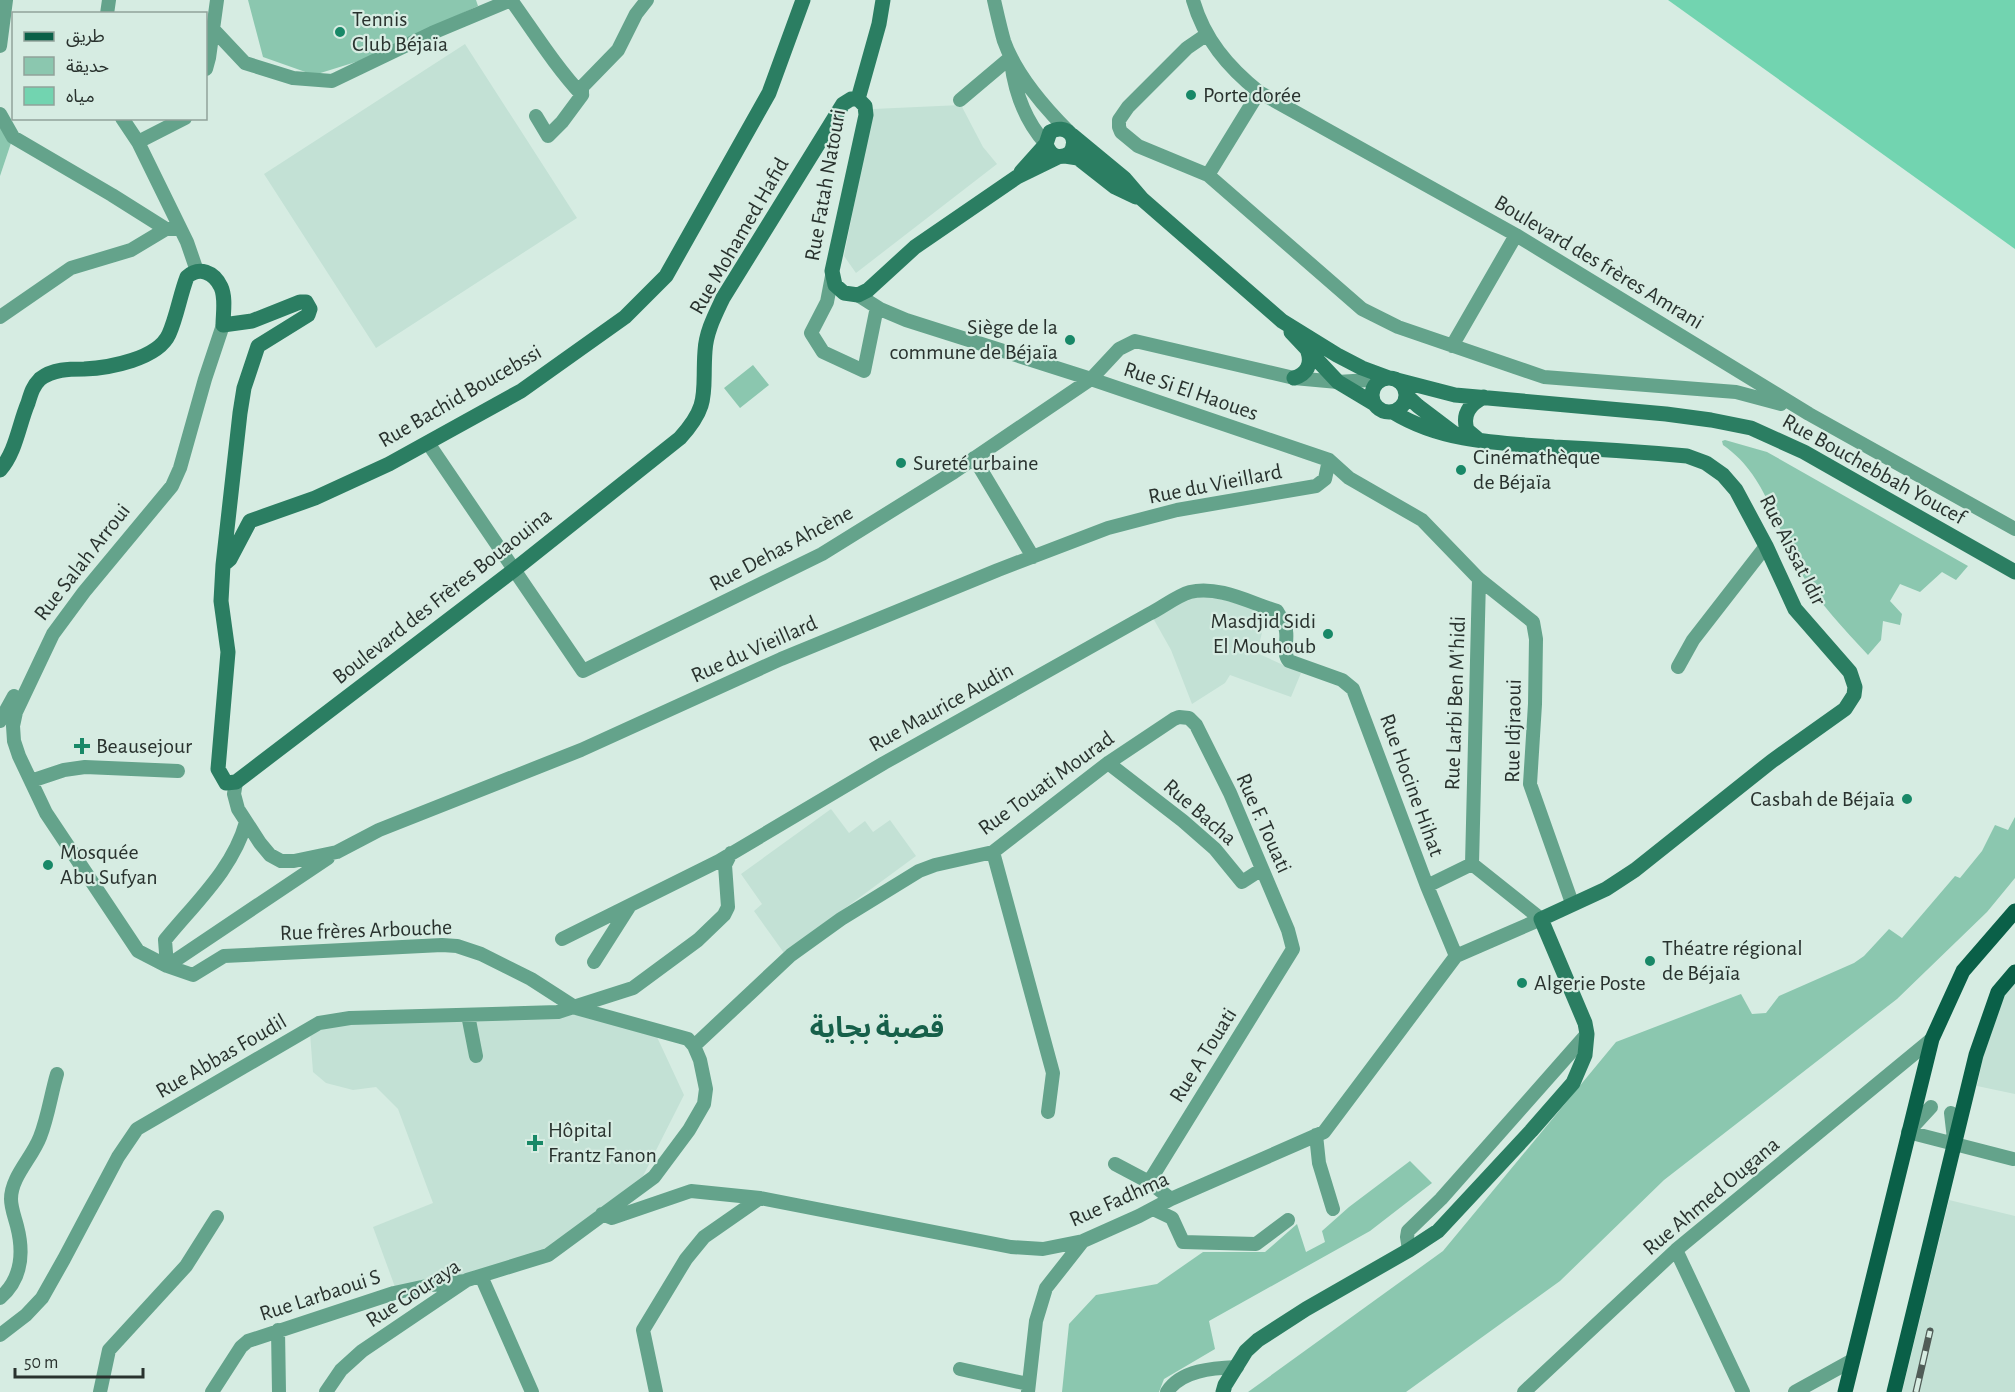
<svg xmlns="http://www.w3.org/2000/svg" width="2015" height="1392" font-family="'Alegreya Sans','Noto Sans Arabic',sans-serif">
	<rect width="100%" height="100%" fill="#d6ece2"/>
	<!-- built -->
	<path fill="#c3e1d5" d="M 465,44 L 577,218 L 376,348 L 264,174 Z
		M 961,105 L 983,147 L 997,164 L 856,273 L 844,256 L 873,109 Z
		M 1206,595 L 1267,612 L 1257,653 L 1301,673 L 1291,697 L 1230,675 L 1225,683 L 1192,704 L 1171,650 L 1153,618 L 1189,598 Z
		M 831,809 L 849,833 L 865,821 L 873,832 L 890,820 L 916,856 L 784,953 L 754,911 L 762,904 L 741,874 Z
		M 2015,983 L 2015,1094 L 1977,1086 L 1983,1057 L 2004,996 Z
		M 578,1015 L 657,1037 L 684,1095 L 643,1176 L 546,1250 L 464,1274 L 395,1287 L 373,1227 L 433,1203 L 398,1109 L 376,1087 L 353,1090 L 326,1083 L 313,1072 L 310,1033 L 320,1026 L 470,1018 Z
		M 1949,1200 L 2015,1216 L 2015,1392 L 1902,1392 Z"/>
	<!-- green -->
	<path fill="#8bc7af" d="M 248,0 L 476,0 L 478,6 L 359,61 L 314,75 L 263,57 Z
		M 0,126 L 13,137 L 0,176 Z
		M 753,365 L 769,385 L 740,408 L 724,388 Z
		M 1725,440 L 1767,452 L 1968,566 L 1956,580 L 1942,572 L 1920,592 L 1900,584 L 1890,601 L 1902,614 L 1900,625 L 1883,621 L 1881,640 L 1868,655 C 1844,629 1819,603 1801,573 C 1775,528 1768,476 1723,445 L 1722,441 Z
		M 2015,817 L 2015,878 L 1987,912 L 1897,999 L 1664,1180 L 1560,1281 L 1406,1392 L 1248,1392 L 1443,1251 L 1616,1042 L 1741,994 L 1752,1014 L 1766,1013 L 1779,996 L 1854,963 L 1864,956 L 1889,929 L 1902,938 L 1955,876 L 1960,878 L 1982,851 L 1995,825 L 2008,830 Z
		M 1410,1161 L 1432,1183 L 1370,1231 L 1209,1321 L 1215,1349 L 1164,1379 L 1159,1392 L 1062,1392 L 1069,1324 L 1096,1295 L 1157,1284 L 1203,1252 L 1265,1252 L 1297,1224 L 1306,1252 L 1325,1242 L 1322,1231 L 1349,1207 Z"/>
	<!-- water -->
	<path fill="#72d4b0" d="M 1668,0 L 2015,0 L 2015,249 Z"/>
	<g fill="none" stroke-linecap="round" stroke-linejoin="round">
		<!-- street -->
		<path stroke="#64a38b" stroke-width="14" d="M 511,0 C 534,32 555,66 582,95 L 562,122 L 548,136 L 536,116
			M 994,0 C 997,13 1000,27 1004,41 C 1016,75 1043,106 1068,131
			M 1193,0 C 1204,39 1228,67 1259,92 L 1516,235 L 1809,414 L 2015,529
			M 107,14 L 109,0
			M 213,29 L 245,63 L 293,78 L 332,81 L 432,33 L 511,0
			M 1206,35 L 1187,48 L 1128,107 L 1119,120 L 1119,127 L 1121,132 L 1138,146 L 1208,175 L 1362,309 L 1398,327 L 1544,377 L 1736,392 L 1781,404
			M 0,46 L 6,0
			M 1011,62 C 1015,93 1025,121 1046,144
			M 206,69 L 209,58 L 217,0
			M 582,95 L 582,87 L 618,50 L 636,14 L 647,0
			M 960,100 L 1011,57
			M 0,114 L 13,137 L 112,195 L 166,229 L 179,229
			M 122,118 L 138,142 L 187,242 L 197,271
			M 138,142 L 185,118
			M 1208,175 L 1259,92
			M 832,276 L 827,302 L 811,333 L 823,352 L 864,371 L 877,307
			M 858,295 L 880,309 L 906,320 L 1091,379 L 1329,460 L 1349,478 L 1422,520 L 1479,579 L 1533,622 L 1536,639 L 1535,704 L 1530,784 L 1572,903
			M 0,317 L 71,268 L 131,250 L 166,229
			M 223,325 L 205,379 L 180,468 L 172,486 L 84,592 L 53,634 L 16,712 L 13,726 L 14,741 L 19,756 L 46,813 L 138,951 L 167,966 L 193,975 L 224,956 L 442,945 L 457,946 L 481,954 L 531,979 L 576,1008 L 688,1039 L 694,1046 L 700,1060 L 706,1089 L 704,1104 L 689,1130 L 654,1177 L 548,1255 L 467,1280 L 362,1351 L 341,1370 L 326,1392
			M 1452,346 L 1516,235
			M 428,443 L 583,671 L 822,554 L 954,472 L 1091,379 L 1119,349 L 1135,341 L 1294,378 L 1338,382 L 1384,379
			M 974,458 L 1033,557
			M 1678,667 L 1693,640 L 1766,546
			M 0,721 L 14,696
			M 1108,763 L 1183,821 L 1215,849 L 1242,882 L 1262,869
			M 31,781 L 64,770 L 85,767 L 178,771
			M 236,782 L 234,794 L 238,809 L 260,843 L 270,855 L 281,861 L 294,861 L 337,852 L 379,830 L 581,750 L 781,659 L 998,570 L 1108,528 L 1177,510 L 1316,486 L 1325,479 L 1329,460
			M 993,852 L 1053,1073 L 1048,1112
			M 1472,864 L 1479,579
			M 562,939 L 719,861 L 884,763 L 1149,614 C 1162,608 1176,596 1190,592 C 1218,585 1251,603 1277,611 C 1281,618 1285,623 1286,631 C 1288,642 1282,652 1289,661 L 1342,680 L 1353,689 L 1427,886 L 1456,956 L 1541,919 L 1472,864 L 1427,886
			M 594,962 L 629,907
			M 167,966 L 328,858
			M 167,966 L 165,940 C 195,903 233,869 246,822
			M 468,1015 L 476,1056
			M 694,1046 L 791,955 L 841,919 L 919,871 L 935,865 L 993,852 L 1108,763 L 1174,719 L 1179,717 L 1189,718 L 1196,725 L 1230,793 L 1288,930 L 1293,949 L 1149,1182
			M 1931,1107 L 1908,1132 L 2013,1159
			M 1951,1113 L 1954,1139
			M 1316,1135 L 1319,1163 L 1333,1209
			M 1115,1164 L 1149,1182 L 1171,1199
			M 1153,1209 L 1172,1218 L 1183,1242 L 1256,1244 L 1288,1220
			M 602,1214 L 612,1218 L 691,1191 L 760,1198 L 1011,1247 L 1043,1249 L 1083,1241 L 1139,1216 L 1171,1199 L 1324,1132 L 1456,956
			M 1409,1250 L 1407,1237 L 1408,1231 L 1441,1199 L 1587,1034
			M 1676,1250 L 1743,1392
			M 481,1276 L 532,1392
			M 0,1298 C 22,1279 24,1253 17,1226 C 15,1218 11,1208 11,1199 C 11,1177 32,1158 40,1137 C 48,1117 51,1094 57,1074
			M 278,1330 L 279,1392
			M 0,1335 L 26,1315 L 42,1298 L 64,1259 L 118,1157 L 137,1129 L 319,1023 L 350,1018 L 558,1012 L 633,988 L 698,940 L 724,915 L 728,907 L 725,865 L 731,853
			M 960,1369 L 1028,1384
			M 100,1392 L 109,1350 L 186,1266 L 217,1217
			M 212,1392 L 241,1347 L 248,1341 L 394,1293 L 431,1285 L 465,1281
			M 656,1392 L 643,1330 L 686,1259 L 704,1237 L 760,1198
			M 1028,1392 L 1036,1321 L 1046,1288 L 1083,1241
			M 1167,1392 C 1181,1370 1213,1368 1237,1367
			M 1524,1392 L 1676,1250 L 1932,1039
			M 1795,1392 L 1853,1360"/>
		<!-- secondary -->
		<path stroke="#2b7e62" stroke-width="15" d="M 858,99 L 865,106 L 866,115 L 832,271 L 835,285 L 844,293 L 858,295 L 868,290 L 915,247 L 1017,177 L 1058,157
			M 858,99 L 879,24 L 883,0
			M 1072,135 L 1124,178 L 1142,199 L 1282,321 L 1337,355 L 1362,368 L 1389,378
			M 1065,156 L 1078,158 L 1115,187 L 1136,197
			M 1021,172 L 1046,144 L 1050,132 C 1066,123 1080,137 1070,153 C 1059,160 1050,156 1046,144
			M 1291,332 L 1338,382 L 1373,403
			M1372 395a17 17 0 1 1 34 0a17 17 0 1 1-34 0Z
			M 1294,378 C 1307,374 1312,364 1308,352
			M 1397,380 L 1455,395 L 1666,414 L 1711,420 L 1751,428 L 1804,452 L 2015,572
			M 1406,395 L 1418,406 L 1455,434
			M 1480,441 L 1467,430 C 1462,414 1470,404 1484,397
			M 0,470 C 16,452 19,424 28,403 C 31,393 33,386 40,379 C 53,369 69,369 84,369 C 109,368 158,359 169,334 C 177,316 180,295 187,277 C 199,266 214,272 221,287 C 226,298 223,314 223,325 L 252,321 L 300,302 L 306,302 L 310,309 L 308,315 L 258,346 L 244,388 L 240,413 L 223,565 L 221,601 L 228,652 L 218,769 L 226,783 L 236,782 L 514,570 L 680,438 C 711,404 702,392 705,351 C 706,332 715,315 723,298 L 843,104 L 851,99 L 858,99
			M 223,565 L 230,559 L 250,521 L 315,498 L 389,464 L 521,391 L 625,317 L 666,276 L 769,93 L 803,0
			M 1223,1392 L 1225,1385 L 1246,1351 L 1258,1340 L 1306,1309 L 1409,1250 L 1438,1231 L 1531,1131 L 1573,1083 L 1585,1055 L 1587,1034 L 1585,1023 L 1541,919 L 1606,889 L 1635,870 L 1772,761 L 1845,709 L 1854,695 L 1855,687 L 1850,672 L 1795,609 L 1766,546 L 1736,490 L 1723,475 L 1706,463 L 1687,456 C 1643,452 1598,449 1554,447 C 1498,443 1442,442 1393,412"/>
		<!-- primary -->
		<path stroke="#0a6048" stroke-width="15" d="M 1845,1392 L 1932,1039 L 1963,971 L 2015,911
			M 1894,1392 L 1976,1055 L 1998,992 L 2015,972"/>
		<defs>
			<path id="rail" d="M 1916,1392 L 1930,1331"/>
		</defs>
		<!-- rail casing -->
		<use href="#rail" stroke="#505c57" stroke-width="7"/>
		<!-- rail -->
		<use href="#rail" stroke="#d6ece2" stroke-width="4.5" stroke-dasharray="14" stroke-linecap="butt"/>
	</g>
	<!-- markers -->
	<g fill="#188867" stroke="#d6ece2" stroke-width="2">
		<circle cx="340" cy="32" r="6"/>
		<circle cx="1191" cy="95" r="6"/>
		<circle cx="1070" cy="340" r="6"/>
		<circle cx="901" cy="463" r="6"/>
		<circle cx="1461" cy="470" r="6"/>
		<circle cx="1328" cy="634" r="6"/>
		<path d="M79 737h6v6h6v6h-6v6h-6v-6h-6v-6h6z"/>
		<circle cx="1907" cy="799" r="6"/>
		<circle cx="48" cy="865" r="6"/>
		<circle cx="1650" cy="961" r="6"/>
		<circle cx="1522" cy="983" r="6"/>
		<path d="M532 1134h6v6h6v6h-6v6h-6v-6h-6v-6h6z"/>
	</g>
	<g text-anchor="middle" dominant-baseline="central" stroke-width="4.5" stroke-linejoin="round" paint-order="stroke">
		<!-- poi labels -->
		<g font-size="22" fill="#29322e" stroke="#d6ece2" text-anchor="start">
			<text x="352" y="19">Tennis<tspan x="352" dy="25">Club Béjaïa</tspan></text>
			<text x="1203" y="95">Porte dorée</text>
			<text x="1058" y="327" text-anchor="end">Siège de la<tspan x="1058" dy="25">commune de Béjaïa</tspan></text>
			<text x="1473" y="457">Cinémathèque<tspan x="1473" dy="25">de Béjaïa</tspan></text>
			<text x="913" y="463">Sureté urbaine</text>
			<text x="1316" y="621" text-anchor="end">Masdjid Sidi<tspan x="1316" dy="25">El Mouhoub</tspan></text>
			<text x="96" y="746">Beausejour</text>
			<text x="1895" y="799" text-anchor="end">Casbah de Béjaïa</text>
			<text x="60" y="852">Mosquée<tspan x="60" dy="25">Abu Sufyan</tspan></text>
			<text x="1662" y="948">Théatre régional<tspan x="1662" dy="25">de Béjaïa</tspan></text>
			<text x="1534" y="983">Algerie Poste</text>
			<text x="548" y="1130">Hôpital<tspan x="548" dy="25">Frantz Fanon</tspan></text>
		</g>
		<!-- street labels -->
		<g font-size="22" fill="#29322e" stroke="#d6ece2">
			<text transform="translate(825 185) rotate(-80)">Rue Fatah Natouri</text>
			<text transform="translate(739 236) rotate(-60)">Rue Mohamed Hafid</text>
			<text transform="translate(1599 262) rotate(31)">Boulevard des frères Amrani</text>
			<text transform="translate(1191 391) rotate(19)">Rue Si El Haoues</text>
			<text transform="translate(460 396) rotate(-30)">Rue Bachid Boucebssi</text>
			<text transform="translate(1874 469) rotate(29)">Rue Bouchebbah Youcef</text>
			<text transform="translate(1215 484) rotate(-11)">Rue du Vieillard</text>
			<text transform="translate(781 548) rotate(-28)">Rue Dehas Ahcène</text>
			<text transform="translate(1793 550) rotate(63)">Rue Aissat Idir</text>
			<text transform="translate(82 562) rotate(-52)">Rue Salah Arroui</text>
			<text transform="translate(442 596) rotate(-38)">Boulevard des Frères Bouaouina</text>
			<text transform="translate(754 649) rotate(-24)">Rue du Vieillard</text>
			<text transform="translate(1455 703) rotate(-88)">Rue Larbi Ben M'hidi</text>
			<text transform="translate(941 707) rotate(-29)">Rue Maurice Audin</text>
			<text transform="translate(1513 731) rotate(-89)">Rue Idjraoui</text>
			<text transform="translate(1046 783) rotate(-36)">Rue Touati Mourad</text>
			<text transform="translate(1412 785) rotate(70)">Rue Hocine Hihat</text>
			<text transform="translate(1200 812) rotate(41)">Rue Bacha</text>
			<text transform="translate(1264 823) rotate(66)">Rue F. Touati</text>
			<text transform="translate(366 930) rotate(-2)">Rue frères Arbouche</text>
			<text transform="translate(1203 1055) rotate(-58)">Rue A Touati</text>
			<text transform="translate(221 1056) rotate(-30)">Rue Abbas Foudil</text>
			<text transform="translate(1711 1196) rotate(-40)">Rue Ahmed Ougana</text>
			<text transform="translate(1119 1199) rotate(-24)">Rue Fadhma</text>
			<text transform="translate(413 1293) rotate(-33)">Rue Gouraya</text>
			<text transform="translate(320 1295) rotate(-18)">Rue Larbaoui S</text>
		</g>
		<!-- district labels -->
		<g font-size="28" font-weight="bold" fill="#17604a" stroke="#d6ece2">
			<text x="877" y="1029">قصبة بجاية</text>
		</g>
	</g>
	<!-- legend -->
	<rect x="12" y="12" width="195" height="108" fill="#d6ece2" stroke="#91a29a" stroke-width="1.5"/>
	<rect x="24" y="32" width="30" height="9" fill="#0a6048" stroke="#91a29a" stroke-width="1.5"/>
	<text x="66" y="42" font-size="18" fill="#29322e">طريق</text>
	<rect x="24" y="57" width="30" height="18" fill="#8bc7af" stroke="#91a29a" stroke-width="1.5"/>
	<text x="66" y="72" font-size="18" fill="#29322e">حديقة</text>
	<rect x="24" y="87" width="30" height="18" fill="#72d4b0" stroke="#91a29a" stroke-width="1.5"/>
	<text x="66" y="102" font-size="18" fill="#29322e">مياه</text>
	<!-- scale -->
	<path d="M15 1368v9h128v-9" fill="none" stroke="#29322e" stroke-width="3"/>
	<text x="24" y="1368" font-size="18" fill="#29322e" stroke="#d6ece2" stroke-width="4.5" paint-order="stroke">50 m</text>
</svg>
